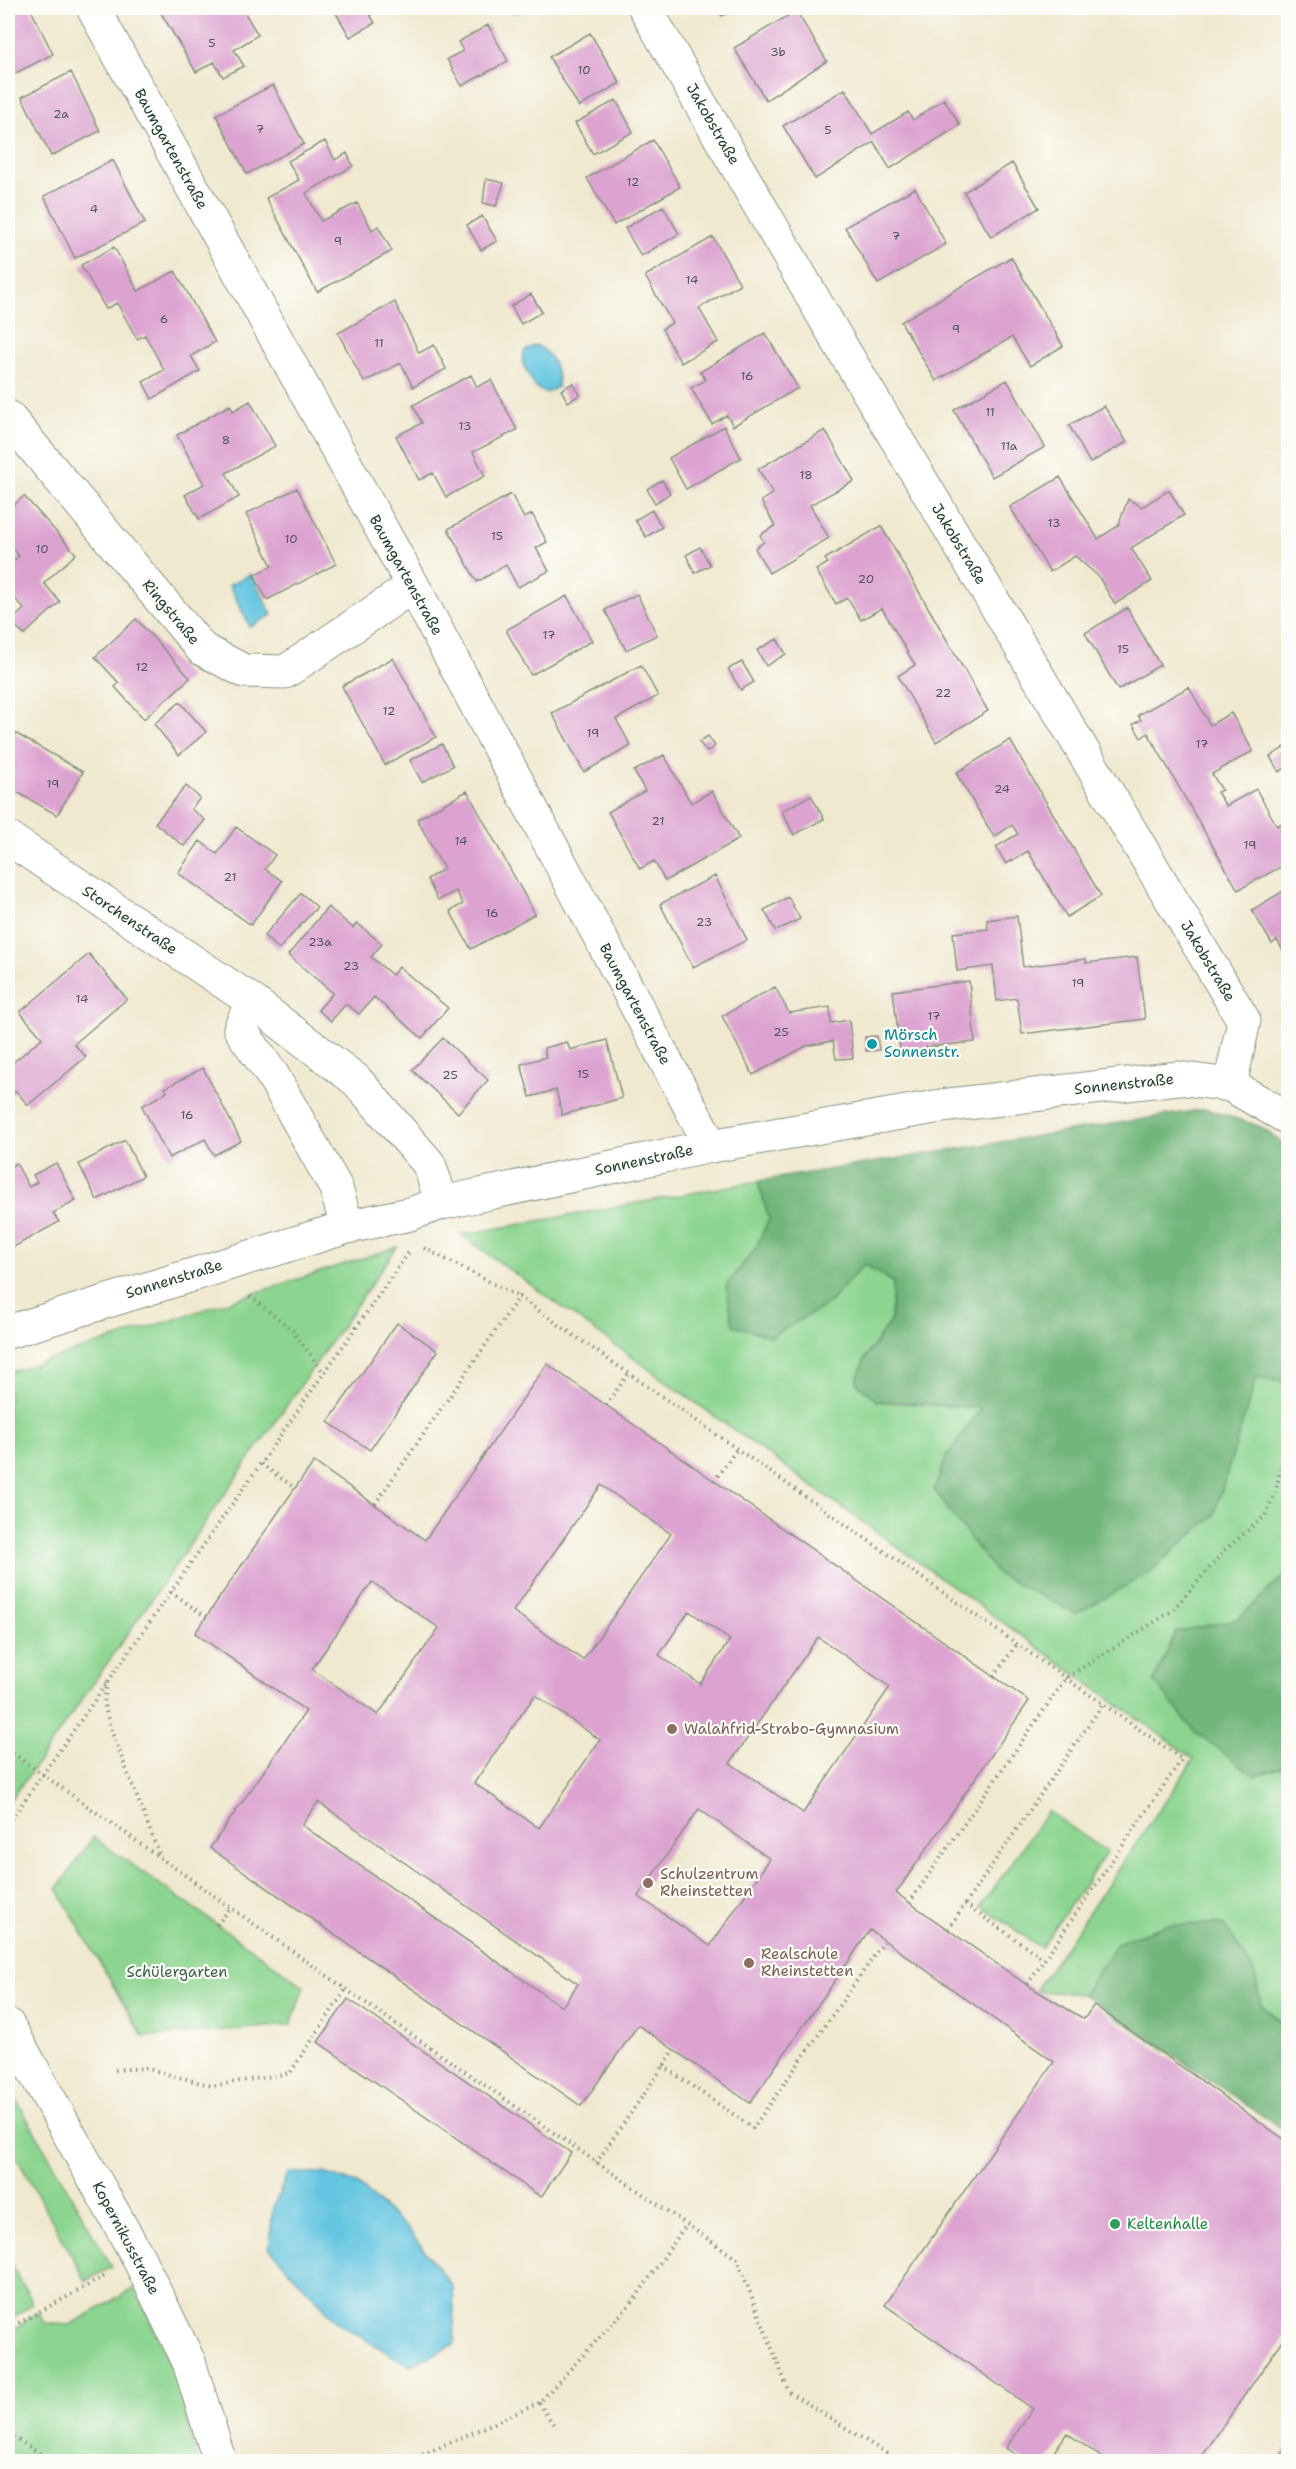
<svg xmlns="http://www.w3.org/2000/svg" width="1296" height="2469" font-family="'Shantell Sans',sans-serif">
	<rect width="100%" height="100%" fill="#fdfcf7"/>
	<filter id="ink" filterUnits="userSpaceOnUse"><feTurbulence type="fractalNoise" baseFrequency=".0167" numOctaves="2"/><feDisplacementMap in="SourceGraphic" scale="12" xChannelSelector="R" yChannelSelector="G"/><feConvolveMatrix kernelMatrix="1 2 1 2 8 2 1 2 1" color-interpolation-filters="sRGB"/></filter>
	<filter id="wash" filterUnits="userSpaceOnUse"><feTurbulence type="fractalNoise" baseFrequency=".008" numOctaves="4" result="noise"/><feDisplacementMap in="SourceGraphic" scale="24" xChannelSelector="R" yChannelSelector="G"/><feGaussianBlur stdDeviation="1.35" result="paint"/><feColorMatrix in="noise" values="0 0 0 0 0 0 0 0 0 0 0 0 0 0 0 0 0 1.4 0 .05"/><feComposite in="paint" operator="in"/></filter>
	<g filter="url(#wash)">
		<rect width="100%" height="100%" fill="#f0e9d0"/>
		<!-- green -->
		<path fill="#8cd590" stroke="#568962" stroke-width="1.5" d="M 758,1181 L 769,1219 L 755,1249 L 726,1286 L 827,1305 L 864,1264 L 893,1282 L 891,1320 L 865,1358 L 877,1401 L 982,1408 L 947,1456 L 1214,1515 L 1256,1379 L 1288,1381 L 1288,1568 L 1286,1574 L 1238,1619 L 1176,1633 L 1255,1776 L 1288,1765 L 1288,2029 L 1261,2005 L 1254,1971 L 1223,1924 L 1166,1925 L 1118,1942 L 1083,1994 L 1035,1991 L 1194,1759 L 461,1235 Z
			M 397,1247 L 30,1774 L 8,1802 L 8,1373 Z
			M 1048,1811 L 1107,1852 L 1041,1948 L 981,1906 Z
			M 93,1837 L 304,1986 L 291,2025 L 143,2037 L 57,1889 Z
			M 8,2085 L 112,2267 L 86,2281 L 8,2142 Z
			M 8,2258 L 33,2303 L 8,2322 Z
			M 135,2288 L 178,2381 L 197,2461 L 8,2461 L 8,2335 L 38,2312 L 44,2323 L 70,2325 Z"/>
		<!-- forest -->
		<path fill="#71b67a" stroke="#487a57" stroke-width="1.5" d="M 1206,1109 L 1259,1126 L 1288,1147 L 1288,1381 L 1256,1379 L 1214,1515 L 1150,1572 L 1076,1614 L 997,1574 L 934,1490 L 947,1456 L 981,1408 L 877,1401 L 856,1382 L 865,1358 L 891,1320 L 893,1282 L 864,1264 L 827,1305 L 770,1337 L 733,1325 L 726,1286 L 755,1249 L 769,1219 L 758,1181 Z
			M 1288,1568 L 1288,1765 L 1255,1776 L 1194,1731 L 1154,1681 L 1176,1632 L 1238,1619 L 1286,1574 Z
			M 1224,1924 L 1254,1971 L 1261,2005 L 1288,2029 L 1288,2133 L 1083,1994 L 1118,1942 L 1166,1925 Z"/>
		<!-- water -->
		<path fill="#63c5e1" stroke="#41818a" stroke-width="1.5" d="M 536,345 C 551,352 559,370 558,387 L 546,393 L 535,387 L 522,362 L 524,351 Z
			M 251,574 L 272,615 L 250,627 L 229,585 Z
			M 288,2173 L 324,2173 L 356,2183 L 409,2230 L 453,2287 L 455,2344 L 410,2366 L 338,2323 L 269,2248 L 273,2208 Z"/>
		<g id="blocks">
			<!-- building -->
			<path fill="#dca2d0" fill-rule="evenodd" d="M 8,8 L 30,8 L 53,54 L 8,77 Z
				M 158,8 L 242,8 L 258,35 L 234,50 L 244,66 L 223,77 L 214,62 L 196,72 Z
				M 346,8 L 366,8 L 375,23 L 350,37 L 336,13 Z
				M 510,8 L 527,8 L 515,15 Z
				M 717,8 L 736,8 L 722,16 Z
				M 796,11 L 827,61 L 766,100 L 734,48 Z
				M 488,25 L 508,61 L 462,86 L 447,59 L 463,51 L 458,42 Z
				M 590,33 L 620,83 L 579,107 L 549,57 Z
				M 71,72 L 100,131 L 51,156 L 22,97 Z
				M 273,85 L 304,144 L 247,174 L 216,115 Z
				M 845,89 L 872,134 L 908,112 L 913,120 L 944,99 L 960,125 L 890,169 L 874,142 L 815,179 L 783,126 Z
				M 616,100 L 633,132 L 593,154 L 575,123 Z
				M 653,140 L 680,187 L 614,225 L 587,178 Z
				M 325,141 L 335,160 L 347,153 L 353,166 L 306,193 L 321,221 L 357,203 L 372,230 L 378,226 L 392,251 L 317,292 L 266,198 L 299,180 L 288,161 Z
				M 113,160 L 145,223 L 75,258 L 44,196 Z
				M 1012,163 L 1039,208 L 991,237 L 964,192 Z
				M 486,179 L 504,183 L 496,206 L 483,203 Z
				M 915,188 L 946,244 L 878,284 L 845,227 Z
				M 663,206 L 679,234 L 641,256 L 625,228 Z
				M 482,216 L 497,241 L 481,250 L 467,225 Z
				M 713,237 L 740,284 L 699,308 L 718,342 L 681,363 L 662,329 L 672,323 L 645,276 Z
				M 114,247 L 138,291 L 175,271 L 215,342 L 191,356 L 200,371 L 152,399 L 143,382 L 164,370 L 145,335 L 137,339 L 117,303 L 106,309 L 81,265 Z
				M 1011,257 L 1063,346 L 1030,366 L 1012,337 L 936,381 L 901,322 Z
				M 531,294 L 542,312 L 521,324 L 511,306 Z
				M 395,302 L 419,353 L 434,345 L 446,369 L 413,387 L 401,363 L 364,382 L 338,333 Z
				M 765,333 L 798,388 L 733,426 L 727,415 L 712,424 L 691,388 L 706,380 L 700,372 Z
				M 471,375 L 477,387 L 491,380 L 517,430 L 473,452 L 485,476 L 446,497 L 433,473 L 419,480 L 396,436 L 422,423 L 413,405 Z
				M 1007,380 L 1045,447 L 992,477 L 954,410 Z
				M 573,383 L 580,395 L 568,402 L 561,390 Z
				M 250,401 L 275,446 L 226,473 L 239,497 L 199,519 L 185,495 L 204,484 L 177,435 L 230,405 L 233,411 Z
				M 1104,406 L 1127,442 L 1090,463 L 1069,425 Z
				M 724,426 L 741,458 L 686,489 L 669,458 Z
				M 825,430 L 854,481 L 810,505 L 829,538 L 769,573 L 755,548 L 764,542 L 760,535 L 775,526 L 761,501 L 773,493 L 758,469 Z
				M 1060,477 L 1098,539 L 1118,526 L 1128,499 L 1142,507 L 1169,490 L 1184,515 L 1131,548 L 1152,581 L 1115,604 L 1098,576 L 1075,556 L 1050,572 L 1010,507 Z
				M 662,480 L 670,493 L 655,503 L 647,489 Z
				M 297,488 L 336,564 L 267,600 L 254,575 L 272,566 L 246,514 Z
				M 511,494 L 524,518 L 532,514 L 547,542 L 536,548 L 549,571 L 518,587 L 506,565 L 477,582 L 448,529 Z
				M 24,496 L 76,554 L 44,583 L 60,602 L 24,635 L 11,621 L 24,609 L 8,590 L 8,566 L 19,556 L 8,543 L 8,510 Z
				M 652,510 L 662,527 L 646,537 L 635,520 Z
				M 881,526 L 988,711 L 936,742 L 898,676 L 915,665 L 882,608 L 861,620 L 847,598 L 836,604 L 816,570 L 828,563 L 825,559 Z
				M 700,547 L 710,565 L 695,573 L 686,555 Z
				M 637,594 L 657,635 L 626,650 L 605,610 Z
				M 567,596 L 592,641 L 531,675 L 506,630 Z
				M 1127,608 L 1160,665 L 1118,690 L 1085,633 Z
				M 136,619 L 190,678 L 144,719 L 115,687 L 119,683 L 95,657 Z
				M 777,639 L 786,654 L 766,666 L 757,650 Z
				M 393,658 L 436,737 L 385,765 L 342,686 Z
				M 742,662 L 754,682 L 741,690 L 728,669 Z
				M 641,665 L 658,696 L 616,719 L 631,746 L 584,772 L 552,713 Z
				M 1189,687 L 1210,725 L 1231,713 L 1253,751 L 1212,774 L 1222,790 L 1217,792 L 1226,806 L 1256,789 L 1277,826 L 1288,820 L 1288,863 L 1238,890 L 1148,733 L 1141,738 L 1133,724 L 1141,720 L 1138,715 Z
				M 180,702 L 206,732 L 179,755 L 154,724 Z
				M 8,729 L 83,772 L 57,815 L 8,787 Z
				M 708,736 L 715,746 L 707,752 L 699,742 Z
				M 1010,740 L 1101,896 L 1067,917 L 1028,851 L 1006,864 L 996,847 L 1018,834 L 1012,825 L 994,837 L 956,773 Z
				M 442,744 L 453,766 L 422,782 L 410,760 Z
				M 1288,745 L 1288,766 L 1279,772 L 1270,757 Z
				M 664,755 L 691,803 L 712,791 L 739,839 L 665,881 L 654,861 L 640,869 L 608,812 L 645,791 L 634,771 Z
				M 186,786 L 200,798 L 191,809 L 205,820 L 184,846 L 155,823 Z
				M 467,791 L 535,914 L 471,949 L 450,911 L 463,904 L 456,891 L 438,900 L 427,879 L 444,869 L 417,819 Z
				M 811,795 L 824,819 L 794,835 L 782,811 Z
				M 236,827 L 275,855 L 265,869 L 282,881 L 251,925 L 178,873 L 200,841 L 217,854 Z
				M 715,876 L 747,940 L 693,967 L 660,904 Z
				M 1285,890 L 1288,897 L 1288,959 L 1277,940 L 1272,944 L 1252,910 Z
				M 301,893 L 317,907 L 279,949 L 264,936 Z
				M 788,897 L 800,919 L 776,931 L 764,910 Z
				M 328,907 L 353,928 L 357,923 L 382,944 L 371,957 L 392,975 L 399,967 L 448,1008 L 422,1038 L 374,997 L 359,1014 L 346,1004 L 331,1021 L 318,1010 L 333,993 L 288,955 Z
				M 1017,916 L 1023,967 L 1086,959 L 1086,963 L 1137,957 L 1145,1019 L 1022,1034 L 1017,998 L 997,1001 L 993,966 L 957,971 L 953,933 L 988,929 L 987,920 Z
				M 89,954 L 127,999 L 74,1044 L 86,1057 L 28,1105 L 16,1091 L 8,1098 L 8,1067 L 42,1038 L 20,1012 Z
				M 969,981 L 975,1042 L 926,1047 L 927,1054 L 901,1057 L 893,991 Z
				M 775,987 L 789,1013 L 830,1007 L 831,1023 L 849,1020 L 853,1058 L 836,1059 L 833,1041 L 806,1046 L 753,1075 L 722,1016 Z
				M 877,1036 L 879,1050 L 866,1051 L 865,1037 Z
				M 443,1038 L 488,1080 L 458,1113 L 412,1070 Z
				M 607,1040 L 622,1098 L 562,1115 L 556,1090 L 530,1097 L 521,1064 L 546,1057 L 544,1048 L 567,1042 L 570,1050 Z
				M 203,1068 L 241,1141 L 214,1155 L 205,1139 L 169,1158 L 142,1106 L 167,1092 L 165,1088 Z
				M 125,1140 L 143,1176 L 97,1200 L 79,1164 Z
				M 16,1163 L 29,1187 L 37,1182 L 33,1175 L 56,1163 L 76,1201 L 53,1213 L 59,1222 L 8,1250 L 8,1168 Z
				M 397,1323 L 438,1351 L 370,1450 L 328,1422 Z
				M 547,1364 L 1029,1701 L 896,1893 L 1027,1985 L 1084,2019 L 1094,2005 L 1288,2142 L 1288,2333 L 1198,2462 L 1108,2462 L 1067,2433 L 1047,2462 L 1026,2462 L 1006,2448 L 1033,2409 L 885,2305 L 1054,2062 L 870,1930 L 750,2103 L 638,2025 L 581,2106 L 210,1848 L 306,1711 L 195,1633 L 295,1488 L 314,1462 L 425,1540 ZM 601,1485 L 671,1534 L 583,1660 L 513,1611 ZM 372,1582 L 439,1628 L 378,1715 L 312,1669 ZM 689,1611 L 730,1640 L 700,1684 L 659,1655 ZM 818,1637 L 890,1687 L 803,1813 L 730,1763 ZM 535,1695 L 600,1740 L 539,1828 L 474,1783 ZM 318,1802 L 578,1984 L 562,2007 L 302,1825 ZM 699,1809 L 770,1859 L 710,1946 L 638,1896 Z
				M 348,1999 L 571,2153 L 541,2197 L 318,2042 Z
				M 1288,2445 L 1288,2462 L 1277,2462 Z"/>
		</g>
	</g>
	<g filter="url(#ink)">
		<use href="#blocks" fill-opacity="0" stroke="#889382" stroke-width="1.5"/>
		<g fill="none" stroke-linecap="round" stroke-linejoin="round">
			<defs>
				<path id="minor" d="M 93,8 L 413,586 L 711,1146
					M 645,8 L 838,341 L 1244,1021 L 1230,1085
					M 8,417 L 202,649 L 244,671 L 285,672 L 413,586
					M 8,838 L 252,1001 L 356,1080 L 429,1164 L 442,1203
					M 252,1001 L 240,1029 L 273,1076 L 336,1188 L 347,1227
					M 8,1332 L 347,1227 L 410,1214 L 442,1203 L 711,1146 L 941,1106 L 1178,1078 L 1230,1085 L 1288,1118
					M 8,2025 L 138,2257 L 189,2362 L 220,2462"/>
			</defs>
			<!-- minor casing -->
			<use href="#minor" stroke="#889382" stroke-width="35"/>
			<!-- path -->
			<path stroke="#889382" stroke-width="4" stroke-dasharray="1.5 4.5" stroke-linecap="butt" d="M 1282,1028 L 1288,1040
				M 424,1248 L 519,1297
				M 250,1296 L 292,1330 L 324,1373
				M 606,1405 L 629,1373
				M 261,1464 L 295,1488
				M 714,1481 L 737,1449
				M 375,1504 L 519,1297 L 1182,1759 L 1027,1985
				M 171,1592 L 206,1617
				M 994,1676 L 1017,1644
				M 107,1682 L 104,1703 L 110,1727 L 160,1856
				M 8,1750 L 367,2004 L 737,2259 L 789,2392 L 900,2462
				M 8,1824 L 409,1252
				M 909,1903 L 1066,1678 L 1172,1611 L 1225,1550 L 1265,1516 L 1276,1490 L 1288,1434
				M 965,1904 L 1044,1959
				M 217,1925 L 231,1907
				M 948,1929 L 1103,1704
				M 663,2066 L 753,2128 L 884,1942
				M 115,2070 L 145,2068 L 212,2086 L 290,2073 L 346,1989
				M 596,2163 L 674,2051
				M 8,2329 L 107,2275
				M 539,2403 L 555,2427
				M 8,2434 L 54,2462
				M 406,2462 L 539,2403 L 634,2300 L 686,2225"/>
			<!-- minor -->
			<use href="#minor" stroke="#fff" stroke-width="33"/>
		</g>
	</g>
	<!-- markers -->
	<circle fill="#0f9aa8" stroke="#fdfcf7" stroke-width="2" cx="872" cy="1044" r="6"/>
	<g fill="#8d6e63" stroke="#fdfcf7" stroke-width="2">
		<circle cx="672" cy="1729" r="6"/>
		<circle cx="648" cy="1883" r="6"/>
		<circle cx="749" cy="1963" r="6"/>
	</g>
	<circle fill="#2e9e5b" stroke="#fdfcf7" stroke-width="2" cx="1115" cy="2224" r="6"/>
	<g text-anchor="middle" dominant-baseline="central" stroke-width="4.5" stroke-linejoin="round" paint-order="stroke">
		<!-- number labels -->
		<g font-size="12" fill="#4e565b">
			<text x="212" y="43">5</text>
			<text x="778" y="52">3b</text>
			<text x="584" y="70">10</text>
			<text x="61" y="114">2a</text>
			<text x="260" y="129">7</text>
			<text x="828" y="130">5</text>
			<text x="633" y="182">12</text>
			<text x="94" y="209">4</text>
			<text x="896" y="236">7</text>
			<text x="338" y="241">9</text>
			<text x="692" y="280">14</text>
			<text x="164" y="319">6</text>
			<text x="956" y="329">9</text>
			<text x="379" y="343">11</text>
			<text x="747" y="376">16</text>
			<text x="990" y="412">11</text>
			<text x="465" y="426">13</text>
			<text x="226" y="440">8</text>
			<text x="1009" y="446">11a</text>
			<text x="806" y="475">18</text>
			<text x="1054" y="523">13</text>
			<text x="497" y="536">15</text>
			<text x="291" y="539">10</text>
			<text x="42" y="549">10</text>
			<text x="866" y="579">20</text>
			<text x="549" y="635">17</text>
			<text x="1123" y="649">15</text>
			<text x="142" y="667">12</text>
			<text x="943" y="693">22</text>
			<text x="389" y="711">12</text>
			<text x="593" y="733">19</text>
			<text x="1202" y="744">17</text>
			<text x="53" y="784">19</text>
			<text x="1002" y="789">24</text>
			<text x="658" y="821">21</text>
			<text x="461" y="841">14</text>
			<text x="1250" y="845">19</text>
			<text x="230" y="877">21</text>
			<text x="492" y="913">16</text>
			<text x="704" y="922">23</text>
			<text x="320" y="942">23a</text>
			<text x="351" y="966">23</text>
			<text x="1078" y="983">19</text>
			<text x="82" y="999">14</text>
			<text x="934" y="1016">17</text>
			<text x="781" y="1032">25</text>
			<text x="583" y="1074">15</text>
			<text x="450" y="1075">25</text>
			<text x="187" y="1115">16</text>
		</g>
		<!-- street labels -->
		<g font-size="15" fill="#1f3d34" stroke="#fdfcf7">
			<text transform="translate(713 124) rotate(60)">Jakobstraße</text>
			<text transform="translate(171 149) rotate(61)">Baumgartenstraße</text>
			<text transform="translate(959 544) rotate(59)">Jakobstraße</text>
			<text transform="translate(406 575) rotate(61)">Baumgartenstraße</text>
			<text transform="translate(171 612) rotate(50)">Ringstraße</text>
			<text transform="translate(130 920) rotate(34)">Storchenstraße</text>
			<text transform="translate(1208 961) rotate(59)">Jakobstraße</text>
			<text transform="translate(635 1004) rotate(62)">Baumgartenstraße</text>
			<text transform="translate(1124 1084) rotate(-6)">Sonnenstraße</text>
			<text transform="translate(644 1160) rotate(-12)">Sonnenstraße</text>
			<text transform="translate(174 1279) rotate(-17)">Sonnenstraße</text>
			<text transform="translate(126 2238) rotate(62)">Kopernikusstraße</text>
		</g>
		<!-- culture labels -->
		<g font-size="15" fill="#0d838f" stroke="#fdfcf7" text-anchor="start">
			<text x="884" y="1035">Mörsch<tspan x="884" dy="17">Sonnenstr.</tspan></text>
		</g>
		<!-- education labels -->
		<g font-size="15" fill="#785e54" stroke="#fdfcf7" text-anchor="start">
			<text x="684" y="1729">Walahfrid-Strabo-Gymnasium</text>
			<text x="660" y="1874">Schulzentrum<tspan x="660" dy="17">Rheinstetten</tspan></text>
			<text x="761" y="1954">Realschule<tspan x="761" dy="17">Rheinstetten</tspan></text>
		</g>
		<!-- park labels -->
		<g font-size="15" fill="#3a634b" stroke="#fdfcf7">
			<text x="177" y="1972">Schülergarten</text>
		</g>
		<!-- leisure labels -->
		<g font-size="15" fill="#27864d" stroke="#fdfcf7" text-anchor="start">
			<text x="1127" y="2224">Keltenhalle</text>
		</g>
	</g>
	<!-- margin -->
	<rect width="1296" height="2469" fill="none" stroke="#fdfcf7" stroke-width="30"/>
</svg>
